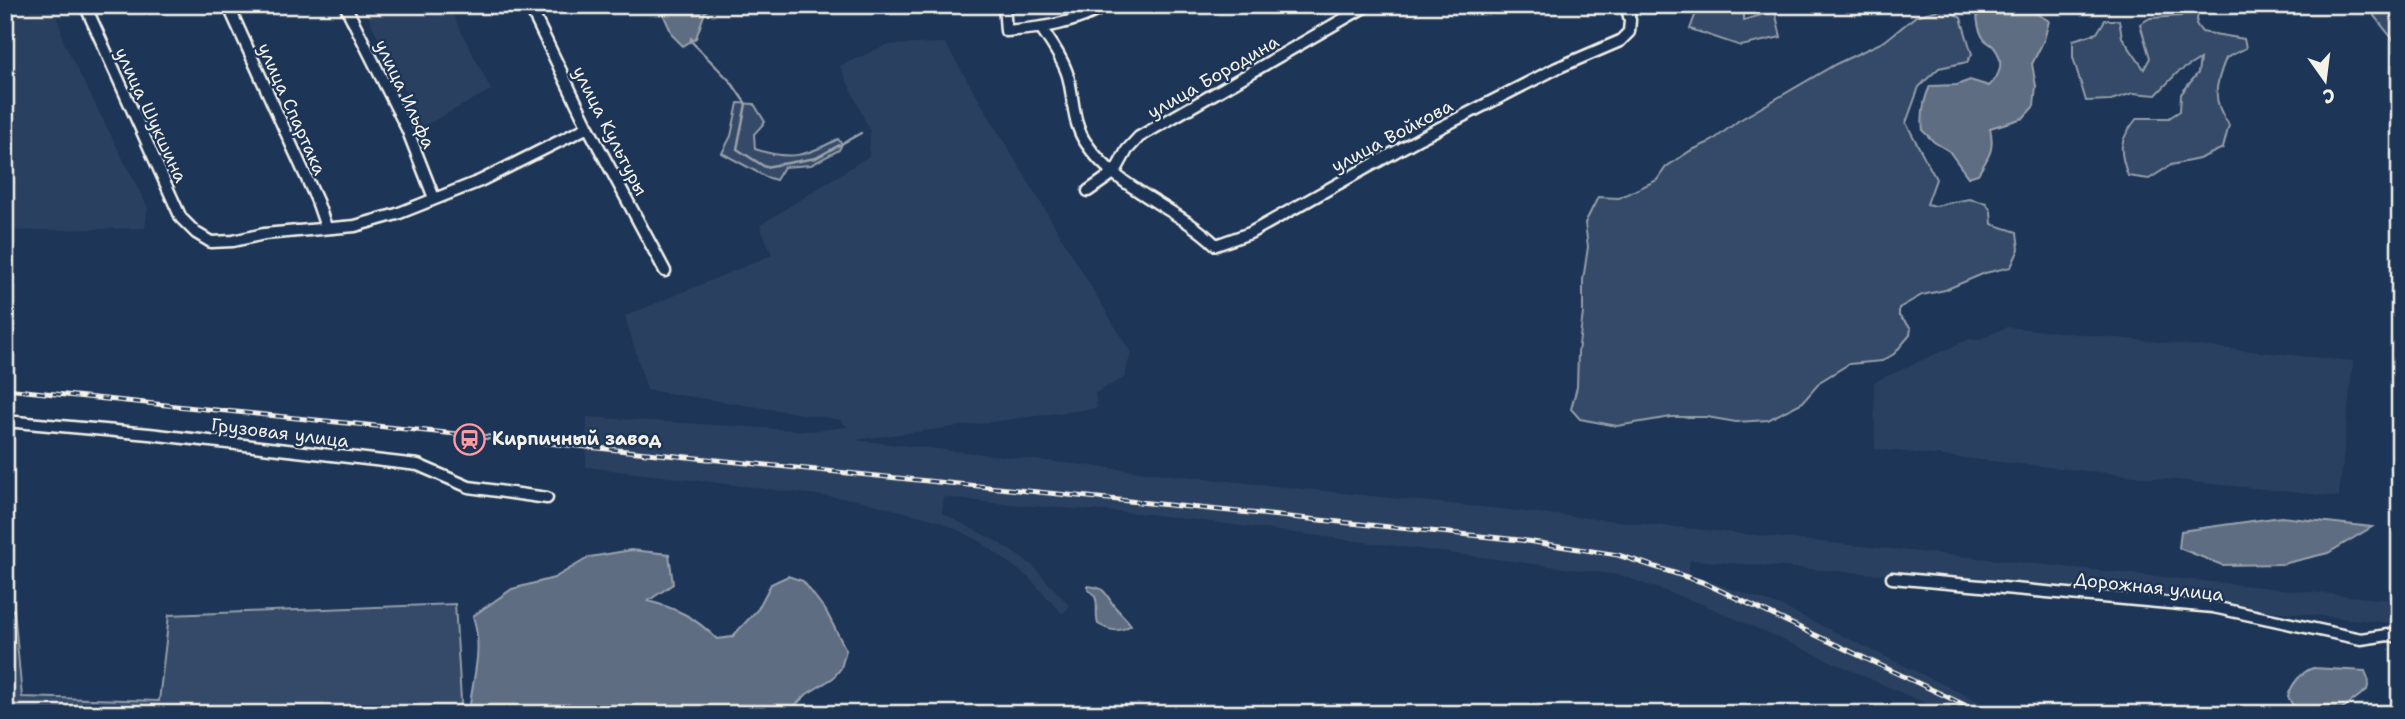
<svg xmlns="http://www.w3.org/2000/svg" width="2405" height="719" font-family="'Shantell Sans',sans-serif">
	<rect width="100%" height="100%" fill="#1d3557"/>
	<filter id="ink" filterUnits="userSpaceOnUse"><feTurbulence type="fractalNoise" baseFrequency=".0143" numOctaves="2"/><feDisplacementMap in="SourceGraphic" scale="14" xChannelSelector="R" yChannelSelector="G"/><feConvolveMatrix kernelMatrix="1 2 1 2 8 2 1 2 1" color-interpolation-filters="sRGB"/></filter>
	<g filter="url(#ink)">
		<!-- built -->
		<path fill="#2a4060" d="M 33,5 L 52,5 L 60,25 L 63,41 L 148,208 L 145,228 L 5,231 L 5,21 L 29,12 Z
			M 362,5 L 448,5 L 491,90 L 422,127 Z
			M 945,43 L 1131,353 L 1124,378 L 1095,393 L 1097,408 L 855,440 L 1246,483 L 2389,600 L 2400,599 L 2400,624 L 2008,584 L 1690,560 L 1688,574 L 1781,606 L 2004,714 L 1949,714 L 1702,604 L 1619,575 L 1148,514 L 992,503 L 944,497 L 942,513 L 998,542 L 1032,565 L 1070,606 L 1063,614 L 1030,579 L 1008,562 L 978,540 L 939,521 L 858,500 L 586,467 L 587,417 L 810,431 L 847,427 L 841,420 L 647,390 L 625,316 L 772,255 L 760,225 L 869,156 L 870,131 L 840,66 L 886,45 Z
			M 2007,327 L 2353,361 L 2339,497 L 1875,449 L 1874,382 L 1969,339 L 1978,340 Z"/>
		<!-- green -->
		<path fill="#354a67" stroke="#949ea8" stroke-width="2" d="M 1699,5 L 1768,5 L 1744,11 L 1744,20 L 1775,11 L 1781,37 L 1741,46 L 1690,29 Z
			M 2179,5 L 2200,5 L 2196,24 L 2202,32 L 2244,39 L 2246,48 L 2226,58 C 2215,85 2211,100 2229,125 L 2223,148 L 2199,159 L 2171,165 L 2149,179 L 2128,176 C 2118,148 2119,141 2137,118 L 2169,118 L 2180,111 L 2181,94 L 2198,73 L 2200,59 L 2177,73 L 2156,95 L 2133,93 L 2111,100 L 2086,101 L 2073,57 L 2073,40 L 2097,33 L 2105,20 L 2119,20 L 2122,37 L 2144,69 L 2150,58 L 2140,24 L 2150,18 L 2181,16 Z
			M 2376,5 L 2400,5 L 2400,48 L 2374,16 Z
			M 1946,8 L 1961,18 L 1972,54 L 1967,62 L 1939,68 L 1927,79 L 1919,87 L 1906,123 L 1936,179 L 1927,204 L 1935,206 L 1969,199 L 1986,203 L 1991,211 L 1992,224 L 2017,232 L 2019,249 L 2011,267 L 1985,273 L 1945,290 L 1922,295 L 1899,308 L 1899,316 L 1911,328 L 1910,335 L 1894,354 L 1882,361 L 1849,364 L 1821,381 L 1803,402 L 1768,420 L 1736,422 L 1707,417 L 1671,417 L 1617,426 L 1580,419 L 1571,409 L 1577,387 L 1578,353 L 1583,313 L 1583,280 L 1588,247 L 1585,223 L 1598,197 L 1619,198 L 1657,180 L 1666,167 L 1690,151 L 1712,141 L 1738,121 L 1836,64 L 1885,41 L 1916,16 Z
			M 738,103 L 754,104 L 765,122 L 754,134 L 755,149 C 790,161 806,156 838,139 L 842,144 L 839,150 L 811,165 L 784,167 L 776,180 L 766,177 L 722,153 L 731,136 Z
			M 455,604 L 461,700 L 460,714 L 5,714 L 5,616 L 14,609 L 22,697 L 159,701 L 169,615 Z"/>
		<!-- water -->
		<path fill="#5e6d82" stroke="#9aa2ab" stroke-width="2" d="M 659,5 L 712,5 L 705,12 L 696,38 L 683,46 L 673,36 Z
			M 1977,5 L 2022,5 L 2049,21 L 2044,40 L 2032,64 L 2036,86 L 2034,106 L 2023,118 L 1990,128 C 1995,150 1989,156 1978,174 L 1968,177 L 1949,151 L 1934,142 L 1923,131 C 1921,114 1923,101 1930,86 L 1957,85 L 1970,80 L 1989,86 C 2001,75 2005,60 1993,46 C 1990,43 1986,42 1984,39 C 1977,29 1977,17 1977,5 Z
			M 2281,517 L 2372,527 L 2328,553 L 2283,564 L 2222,565 L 2179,548 L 2181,531 Z
			M 631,550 L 669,554 L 673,584 L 648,601 C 679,609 694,617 717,639 L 732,637 L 758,609 L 771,584 L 788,576 L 803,581 L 826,611 L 846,650 L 841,668 L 833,678 L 807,694 L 786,714 L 469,714 C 472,678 484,652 473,616 L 512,589 L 554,578 L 590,557 Z
			M 1088,586 C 1107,588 1104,593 1115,607 C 1120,613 1126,618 1131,625 C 1119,633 1110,631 1098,624 C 1094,610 1102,598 1088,590 Z
			M 2313,668 L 2365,671 L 2369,681 L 2367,690 L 2339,711 L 2326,714 L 2298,714 L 2288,697 C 2291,685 2301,672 2313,668 Z"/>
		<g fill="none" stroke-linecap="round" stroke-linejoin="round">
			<!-- stream -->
			<path stroke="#9aa2ab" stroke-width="2.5" d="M 691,38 L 691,41 L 731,82 L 746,104 L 737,149 L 765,167 L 816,158 L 861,133"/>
			<defs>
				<path id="street" d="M 85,5 L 181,218 L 196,233 L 211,242 L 233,241 L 264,234 L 355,226 L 397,214 L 480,181 L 588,127
					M 228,5 L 317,201 L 326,227
					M 345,5 L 407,129 L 434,198
					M 529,5 L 588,127 L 665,271
					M 1004,5 L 1006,31 C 1043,28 1075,24 1107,5
					M 1042,29 C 1051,43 1063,59 1068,76 C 1074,98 1072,123 1086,143 C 1117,190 1177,207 1216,245 L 1250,233 L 1420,138 L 1557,68 L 1620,41 L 1629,32 L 1630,20 L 1626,5
					M 1088,191 L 1115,172 L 1127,150 L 1139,137 L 1368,5
					M 5,421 L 149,434 L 418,465 L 469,487 L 547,498
					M 1892,578 L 2213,607 L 2361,639 L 2388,635 L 2400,637"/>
			</defs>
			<!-- street casing -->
			<use href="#street" stroke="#f4f1e8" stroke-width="15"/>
			<!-- street -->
			<use href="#street" stroke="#1d3557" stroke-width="10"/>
			<defs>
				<path id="rail" d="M 5,389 L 1520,540 L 1618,555 L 1702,582 L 1984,714"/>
			</defs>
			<!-- rail casing -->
			<use href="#rail" stroke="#f4f1e8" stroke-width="5"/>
			<!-- rail -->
			<use href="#rail" stroke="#1d3557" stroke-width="2.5" stroke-dasharray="8" stroke-linecap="butt"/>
		</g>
	</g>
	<!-- icons -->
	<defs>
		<symbol id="station-ring" viewBox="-11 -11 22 22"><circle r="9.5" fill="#1d3557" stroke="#ff9aa2" stroke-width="1.5"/><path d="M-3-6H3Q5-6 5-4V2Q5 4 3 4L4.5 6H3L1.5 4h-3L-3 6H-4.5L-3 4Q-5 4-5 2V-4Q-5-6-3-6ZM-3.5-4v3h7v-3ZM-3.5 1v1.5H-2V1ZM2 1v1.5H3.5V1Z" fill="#ff9aa2"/></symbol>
	</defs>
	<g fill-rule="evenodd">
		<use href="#station-ring" x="452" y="422" width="35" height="35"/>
	</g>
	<g text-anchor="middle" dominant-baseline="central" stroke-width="5" stroke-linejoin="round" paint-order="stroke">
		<!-- street labels -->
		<g font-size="18" fill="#f4f1e8" stroke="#1d3557">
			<text transform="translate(1213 77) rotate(-30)">улица Бородина</text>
			<text transform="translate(405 94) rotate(65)">улица Ильфа</text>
			<text transform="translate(292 109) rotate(66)">улица Спартака</text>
			<text transform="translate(151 115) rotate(65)">улица Шукшина</text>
			<text transform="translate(610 131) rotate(63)">улица Культуры</text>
			<text transform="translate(1392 136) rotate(-28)">улица Войкова</text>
			<text transform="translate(280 433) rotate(7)">Грузовая улица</text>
			<text transform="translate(2149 587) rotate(6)">Дорожная улица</text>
		</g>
		<!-- poi labels -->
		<g font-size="18" font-weight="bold" fill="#f4f1e8" stroke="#1d3557" text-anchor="start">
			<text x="492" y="439">Кирпичный завод</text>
		</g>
	</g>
	<!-- margin -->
	<rect width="2405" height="719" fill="none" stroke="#1d3557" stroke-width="28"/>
	<rect x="14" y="14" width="2377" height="691" fill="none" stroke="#f4f1e8" stroke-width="2.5" filter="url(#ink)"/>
	<!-- north arrow -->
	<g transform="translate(2325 80) rotate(166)" stroke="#1d3557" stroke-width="5" paint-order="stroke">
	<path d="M0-5L12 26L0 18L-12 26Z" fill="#f4f1e8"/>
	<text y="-10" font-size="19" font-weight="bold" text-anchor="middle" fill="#f4f1e8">С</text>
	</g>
</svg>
